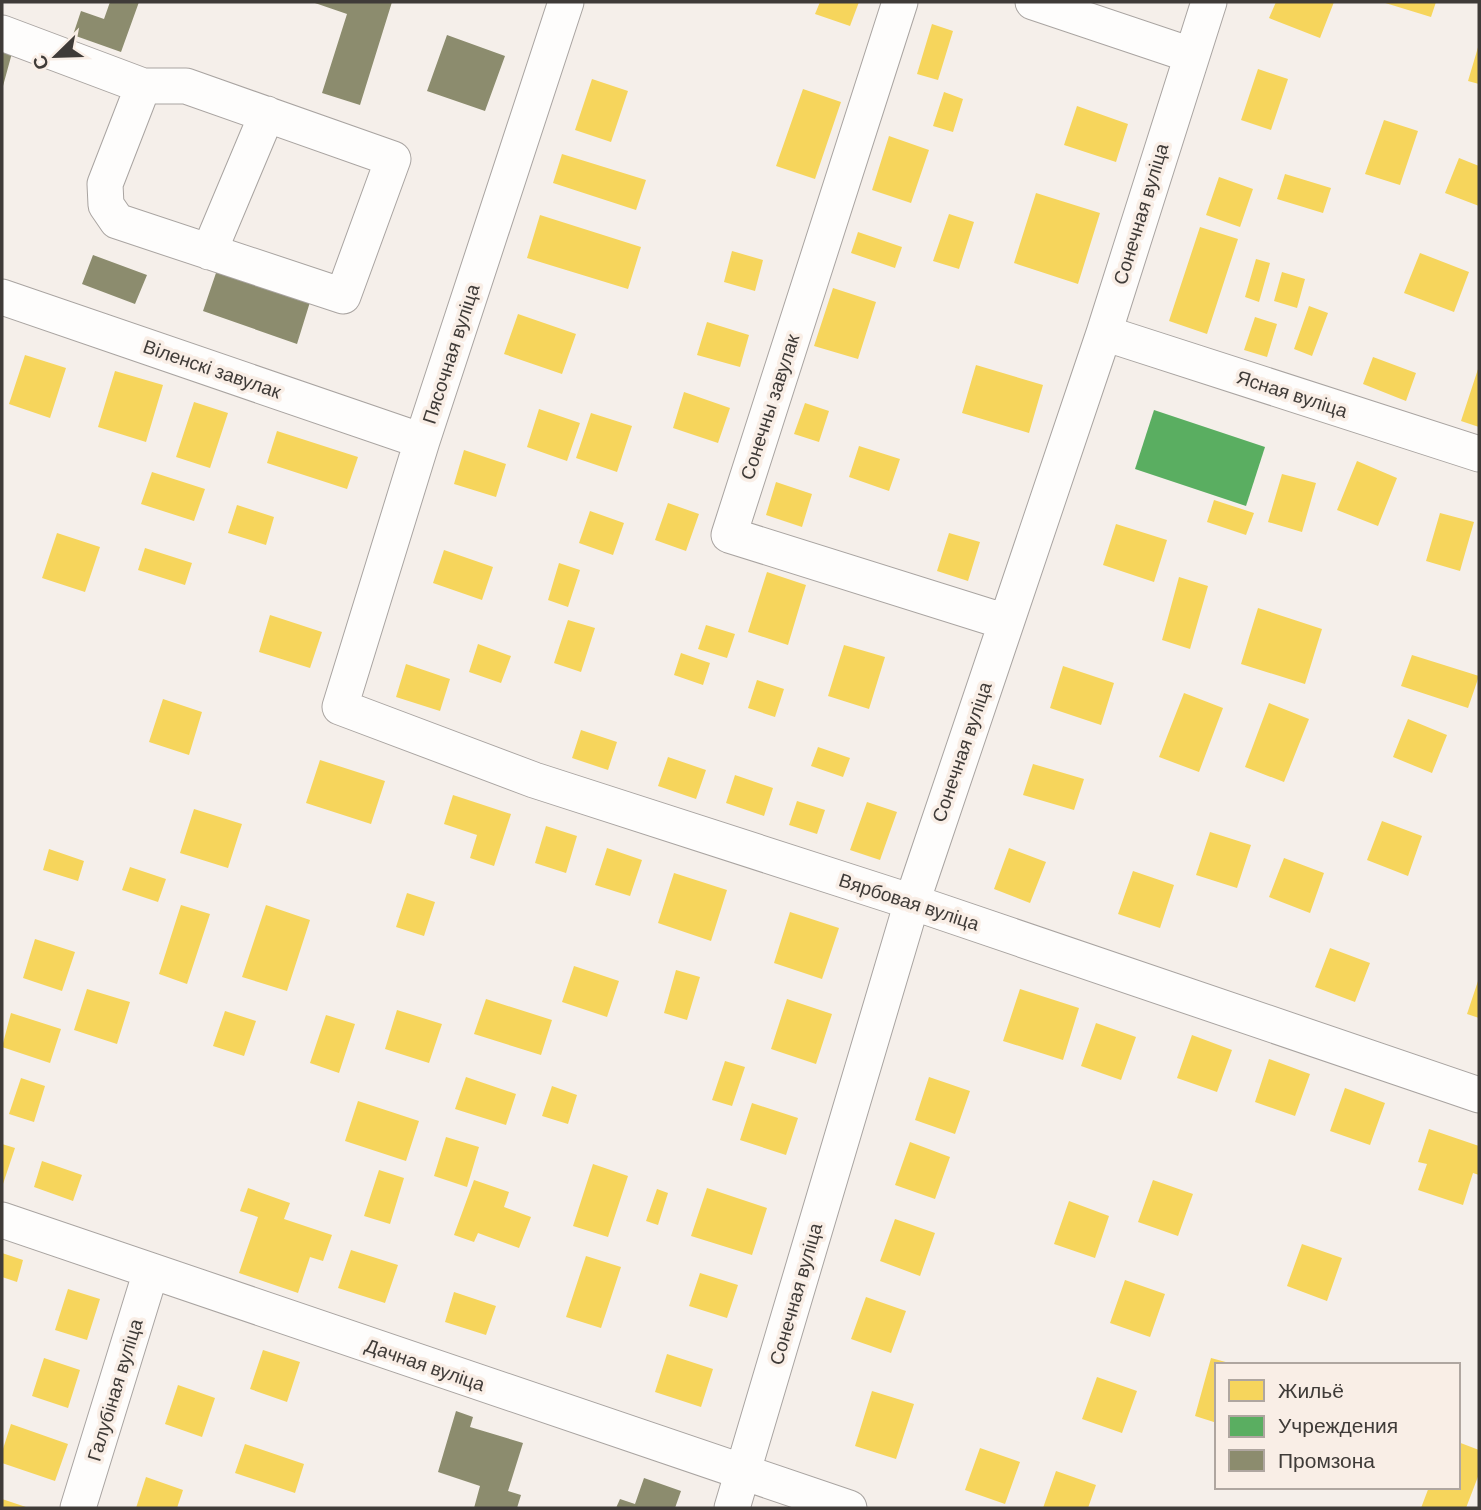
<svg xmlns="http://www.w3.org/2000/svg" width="1481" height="1510" font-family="'DM Sans',sans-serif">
	<rect width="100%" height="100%" fill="#f5efea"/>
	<!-- homes -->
	<path fill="#f6d55c" d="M 820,2 L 859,2 L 850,26 L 815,14 Z
		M 1276,2 L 1334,2 L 1320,38 L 1269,18 Z
		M 1382,2 L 1436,2 L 1431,17 Z
		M 932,24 L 953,31 L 938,80 L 917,74 Z
		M 1479,44 L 1479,84 L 1468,81 Z
		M 1258,69 L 1288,79 L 1271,130 L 1241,120 Z
		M 592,79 L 628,91 L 611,142 L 575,130 Z
		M 803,89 L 841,102 L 815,179 L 776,166 Z
		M 944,92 L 963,99 L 953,132 L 933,126 Z
		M 1077,106 L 1128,124 L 1116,162 L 1064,145 Z
		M 1384,120 L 1418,131 L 1400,185 L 1365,174 Z
		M 889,136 L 929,150 L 911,203 L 872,190 Z
		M 562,154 L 646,180 L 636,210 L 553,183 Z
		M 1459,158 L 1479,166 L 1479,206 L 1445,193 Z
		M 1285,174 L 1331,188 L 1323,213 L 1277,199 Z
		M 1219,177 L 1253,189 L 1240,227 L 1206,215 Z
		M 1036,193 L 1100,213 L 1078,284 L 1014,263 Z
		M 949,214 L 974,222 L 959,269 L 933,261 Z
		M 540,215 L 641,247 L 628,289 L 527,258 Z
		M 1200,227 L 1238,239 L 1207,334 L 1169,321 Z
		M 858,232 L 902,247 L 895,268 L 851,253 Z
		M 732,251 L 763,260 L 755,291 L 724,282 Z
		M 1420,253 L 1469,272 L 1454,312 L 1404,293 Z
		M 1256,259 L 1270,263 L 1259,302 L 1245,297 Z
		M 1282,272 L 1305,279 L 1297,308 L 1274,301 Z
		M 833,288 L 876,302 L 858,359 L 814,346 Z
		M 1309,306 L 1328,313 L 1312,356 L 1294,349 Z
		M 518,314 L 576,334 L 562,374 L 504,354 Z
		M 1255,317 L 1277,324 L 1267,357 L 1244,350 Z
		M 707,322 L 749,335 L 740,367 L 697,355 Z
		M 25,355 L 66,368 L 50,418 L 9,404 Z
		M 1373,357 L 1416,373 L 1406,401 L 1363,384 Z
		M 976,365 L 1043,385 L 1029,433 L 962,413 Z
		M 1479,366 L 1479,427 L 1461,421 Z
		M 115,371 L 163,385 L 146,442 L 98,427 Z
		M 684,392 L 730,408 L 718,443 L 673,428 Z
		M 194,402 L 228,413 L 210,468 L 176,457 Z
		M 805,403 L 829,411 L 819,442 L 794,434 Z
		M 539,409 L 580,423 L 567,461 L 527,447 Z
		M 591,413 L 632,426 L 617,472 L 576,458 Z
		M 277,431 L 358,457 L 347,489 L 267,463 Z
		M 859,446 L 900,459 L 889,491 L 849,477 Z
		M 464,450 L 506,464 L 496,497 L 454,484 Z
		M 1357,461 L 1397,478 L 1378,526 L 1337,510 Z
		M 152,472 L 205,489 L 194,521 L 141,504 Z
		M 1282,474 L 1316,483 L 1302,532 L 1268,522 Z
		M 776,482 L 812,494 L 802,527 L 766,515 Z
		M 1214,500 L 1254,513 L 1246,535 L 1207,522 Z
		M 668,503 L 699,514 L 686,551 L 655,540 Z
		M 237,505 L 274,517 L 266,545 L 228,533 Z
		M 590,511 L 624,523 L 613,555 L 579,543 Z
		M 1440,513 L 1474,522 L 1460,571 L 1426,561 Z
		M 1116,524 L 1167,540 L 1154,582 L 1103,565 Z
		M 57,533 L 100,547 L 85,592 L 42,578 Z
		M 949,533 L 980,542 L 968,581 L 937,571 Z
		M 145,548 L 192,563 L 185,585 L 138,570 Z
		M 444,550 L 493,567 L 482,600 L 433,583 Z
		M 559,563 L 580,570 L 568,607 L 548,600 Z
		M 767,572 L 806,585 L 788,645 L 748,632 Z
		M 1179,577 L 1208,586 L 1190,649 L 1162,640 Z
		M 1258,608 L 1322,629 L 1305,684 L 1241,664 Z
		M 270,615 L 322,632 L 310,668 L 259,652 Z
		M 568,620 L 595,628 L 581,672 L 554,663 Z
		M 706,625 L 735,634 L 727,658 L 698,649 Z
		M 478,644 L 511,656 L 501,683 L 469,672 Z
		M 844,645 L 885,657 L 869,709 L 828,696 Z
		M 681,653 L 710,663 L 703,685 L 674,675 Z
		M 1412,655 L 1479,676 L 1468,708 L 1401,686 Z
		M 406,664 L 450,679 L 440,711 L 396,697 Z
		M 1063,666 L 1114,683 L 1101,725 L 1050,708 Z
		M 757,680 L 784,689 L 775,717 L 748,708 Z
		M 1184,693 L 1223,708 L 1199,772 L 1159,757 Z
		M 163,699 L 202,712 L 189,755 L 149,742 Z
		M 1269,703 L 1309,719 L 1284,782 L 1245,767 Z
		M 1408,719 L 1447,735 L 1432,773 L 1393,757 Z
		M 581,730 L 617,742 L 608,770 L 572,758 Z
		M 818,747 L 850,758 L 843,777 L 811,766 Z
		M 668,757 L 706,770 L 696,799 L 658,786 Z
		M 320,760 L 385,781 L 371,824 L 306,803 Z
		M 1033,764 L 1084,779 L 1074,810 L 1023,795 Z
		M 735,775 L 773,788 L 764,816 L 726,803 Z
		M 453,795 L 511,814 L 494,866 L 470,858 L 477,835 L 444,824 Z
		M 797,801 L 825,810 L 817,834 L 789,825 Z
		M 867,802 L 897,812 L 880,860 L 850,850 Z
		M 194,809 L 242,824 L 228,868 L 180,853 Z
		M 1382,821 L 1422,836 L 1408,876 L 1367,860 Z
		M 546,826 L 577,836 L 566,873 L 535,863 Z
		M 1210,832 L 1251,845 L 1237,888 L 1196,875 Z
		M 607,848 L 642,860 L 630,896 L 595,885 Z
		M 1009,848 L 1046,862 L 1030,903 L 994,889 Z
		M 49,849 L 84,861 L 78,881 L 43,870 Z
		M 1284,858 L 1324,873 L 1310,913 L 1269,897 Z
		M 130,867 L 166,879 L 158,902 L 122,890 Z
		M 1133,871 L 1174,885 L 1160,928 L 1118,914 Z
		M 674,873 L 727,890 L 711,941 L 658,923 Z
		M 407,893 L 435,902 L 424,936 L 396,927 Z
		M 181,905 L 210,914 L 187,984 L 159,974 Z
		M 266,905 L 310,920 L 287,991 L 242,977 Z
		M 790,912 L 839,928 L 822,979 L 774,963 Z
		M 35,939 L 75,952 L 62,991 L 23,978 Z
		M 1330,948 L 1370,963 L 1355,1002 L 1315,987 Z
		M 574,966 L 619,981 L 607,1017 L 562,1002 Z
		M 676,970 L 700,977 L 687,1020 L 664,1013 Z
		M 1479,978 L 1479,1018 L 1467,1014 Z
		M 87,989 L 130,1002 L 117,1044 L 74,1030 Z
		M 1020,989 L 1079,1008 L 1063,1060 L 1003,1041 Z
		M 486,999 L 552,1020 L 541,1055 L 474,1034 Z
		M 787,999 L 832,1014 L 816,1064 L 771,1049 Z
		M 397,1010 L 442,1024 L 429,1063 L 385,1049 Z
		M 225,1011 L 256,1021 L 244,1056 L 213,1046 Z
		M 11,1013 L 61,1029 L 50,1063 L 2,1047 Z
		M 326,1015 L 355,1024 L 339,1073 L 310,1063 Z
		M 1096,1023 L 1136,1037 L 1121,1080 L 1081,1066 Z
		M 1192,1035 L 1232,1050 L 1217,1092 L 1177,1078 Z
		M 1269,1059 L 1310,1074 L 1295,1116 L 1255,1102 Z
		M 725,1061 L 745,1067 L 732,1106 L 712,1100 Z
		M 466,1077 L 516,1094 L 506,1125 L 455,1109 Z
		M 929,1077 L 970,1091 L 955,1134 L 915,1120 Z
		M 21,1078 L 45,1086 L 34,1122 L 9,1114 Z
		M 552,1086 L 577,1095 L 568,1124 L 542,1116 Z
		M 1345,1088 L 1385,1103 L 1370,1145 L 1330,1131 Z
		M 358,1101 L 419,1121 L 406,1161 L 345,1141 Z
		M 752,1103 L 798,1118 L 786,1155 L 740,1140 Z
		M 1429,1129 L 1479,1146 L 1479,1175 L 1473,1173 L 1463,1205 L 1418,1190 L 1427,1164 L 1418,1162 Z
		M 446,1137 L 479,1147 L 467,1187 L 434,1176 Z
		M 910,1142 L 950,1157 L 935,1199 L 895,1185 Z
		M 2,1144 L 15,1148 L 2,1187 Z
		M 42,1161 L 82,1175 L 73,1201 L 34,1187 Z
		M 593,1164 L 628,1176 L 608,1237 L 573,1226 Z
		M 379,1170 L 404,1178 L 390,1224 L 364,1216 Z
		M 474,1180 L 509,1192 L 504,1207 L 531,1217 L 519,1248 L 478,1233 L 474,1242 L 454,1235 Z
		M 1153,1180 L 1193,1194 L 1178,1236 L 1138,1222 Z
		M 248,1188 L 290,1203 L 284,1219 L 332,1235 L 323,1261 L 310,1257 L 298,1293 L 239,1273 L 258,1217 L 240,1211 Z
		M 707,1188 L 767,1208 L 752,1255 L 691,1236 Z
		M 657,1189 L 668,1193 L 658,1225 L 646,1221 Z
		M 1069,1201 L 1109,1216 L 1095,1258 L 1054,1244 Z
		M 895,1219 L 935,1233 L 920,1276 L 880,1261 Z
		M 1302,1244 L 1342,1258 L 1327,1301 L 1287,1286 Z
		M 351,1250 L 398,1265 L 385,1303 L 338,1288 Z
		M 2,1253 L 23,1260 L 17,1282 L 2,1277 Z
		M 586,1256 L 621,1267 L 601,1328 L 566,1317 Z
		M 700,1273 L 738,1285 L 727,1318 L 689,1306 Z
		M 1125,1280 L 1165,1294 L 1150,1337 L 1110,1323 Z
		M 68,1289 L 100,1299 L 87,1340 L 55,1330 Z
		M 454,1292 L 496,1306 L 486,1335 L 445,1322 Z
		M 866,1297 L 906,1311 L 891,1353 L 851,1339 Z
		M 263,1350 L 300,1362 L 287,1402 L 250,1389 Z
		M 667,1354 L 713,1369 L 701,1407 L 655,1392 Z
		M 44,1358 L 80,1370 L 68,1408 L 32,1396 Z
		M 1211,1358 L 1233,1364 L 1217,1365 L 1217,1423 L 1195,1416 Z
		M 1097,1377 L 1137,1391 L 1122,1433 L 1082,1419 Z
		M 178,1385 L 215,1398 L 202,1437 L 165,1424 Z
		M 872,1391 L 914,1404 L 896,1459 L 855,1446 Z
		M 11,1424 L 68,1444 L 55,1481 L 2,1463 L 2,1452 Z
		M 1458,1442 L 1479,1450 L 1479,1474 L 1466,1508 L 1421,1508 L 1429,1487 L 1458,1487 Z
		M 245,1444 L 304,1464 L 295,1493 L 235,1473 Z
		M 980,1448 L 1020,1462 L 1005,1504 L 965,1490 Z
		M 1056,1471 L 1096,1485 L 1088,1508 L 1043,1508 Z
		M 146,1477 L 183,1490 L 177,1508 L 136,1508 Z
		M 2,1499 L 29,1508 L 2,1508 Z"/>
	<!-- public -->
	<path fill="#5aae61" d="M 1154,410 L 1265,447 L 1246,506 L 1135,469 Z"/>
	<!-- industry -->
	<path fill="#8c8c6e" d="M 110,2 L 139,2 L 121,52 L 73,35 L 81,11 L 104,19 Z
		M 312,2 L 392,2 L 360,105 L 322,93 L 347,14 Z
		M 447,35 L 505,56 L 485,111 L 427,91 Z
		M 2,50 L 12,53 L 3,86 L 2,86 Z
		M 93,255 L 147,275 L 135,304 L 82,284 Z
		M 217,270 L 310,302 L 297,344 L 203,311 Z
		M 456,1411 L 473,1417 L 470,1427 L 523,1443 L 508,1491 L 521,1495 L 517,1508 L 474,1508 L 480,1486 L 438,1472 Z
		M 644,1478 L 681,1491 L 675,1508 L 616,1508 L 620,1499 L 635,1504 Z"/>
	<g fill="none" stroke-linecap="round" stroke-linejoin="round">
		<defs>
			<path id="minor" d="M 566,2 L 422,441 L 340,707 L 534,780 L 912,902 L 1479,1095
				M 900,2 L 729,535 L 1006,622
				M 1033,2 L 1191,55
				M 2,33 L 143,86 L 186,86 L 393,159 L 343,296 L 117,221 L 106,205 L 105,184 L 143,86
				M 209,252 L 267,114
				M 2,297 L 422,441
				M 1104,333 L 1479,454
				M 2,1220 L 849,1508
				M 78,1508 L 151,1271
				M 732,1508 L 912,902 L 1104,333 L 1209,2"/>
		</defs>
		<!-- minor casing -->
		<use href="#minor" stroke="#a9a4a1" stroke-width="37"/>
		<!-- minor -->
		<use href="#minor" stroke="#fefdfc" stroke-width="35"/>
	</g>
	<g text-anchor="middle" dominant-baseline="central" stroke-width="7" stroke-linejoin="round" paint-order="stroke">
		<!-- street labels -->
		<g font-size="19" fill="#3f3b38" stroke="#f9eee6">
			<text transform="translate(1141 214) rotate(-73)">Сонечная вуліца</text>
			<text transform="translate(451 354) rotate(-72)">Пясочная вуліца</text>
			<text transform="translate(212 369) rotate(19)">Віленскі завулак</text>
			<text transform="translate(1292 394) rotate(18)">Ясная вуліца</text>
			<text transform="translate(770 407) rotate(-72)">Сонечны завулак</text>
			<text transform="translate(962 752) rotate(-71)">Сонечная вуліца</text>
			<text transform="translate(909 902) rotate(18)">Вярбовая вуліца</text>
			<text transform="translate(796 1294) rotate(-74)">Сонечная вуліца</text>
			<text transform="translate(425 1365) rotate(19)">Дачная вуліца</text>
			<text transform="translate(115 1390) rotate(-73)">Галубіная вуліца</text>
		</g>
	</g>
	<!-- border -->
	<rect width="1481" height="1510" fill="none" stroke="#3f3b38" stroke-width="7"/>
	<!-- legend -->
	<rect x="1215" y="1363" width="245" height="126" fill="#f9eee6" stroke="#afa6a0" stroke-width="2"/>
	<rect x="1229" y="1380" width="35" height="21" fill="#f6d55c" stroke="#afa6a0" stroke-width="2"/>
	<text x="1278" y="1398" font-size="21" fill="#3f3b38">Жильё</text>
	<rect x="1229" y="1416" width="35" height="21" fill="#5aae61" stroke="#afa6a0" stroke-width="2"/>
	<text x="1278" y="1433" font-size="21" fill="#3f3b38">Учреждения</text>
	<rect x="1229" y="1450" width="35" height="21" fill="#8c8c6e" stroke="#afa6a0" stroke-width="2"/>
	<text x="1278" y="1468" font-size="21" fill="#3f3b38">Промзона</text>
	<!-- north arrow -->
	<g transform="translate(56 56) rotate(247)" stroke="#f9eee6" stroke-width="5" paint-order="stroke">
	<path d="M0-5L12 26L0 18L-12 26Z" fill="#3f3b38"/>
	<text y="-10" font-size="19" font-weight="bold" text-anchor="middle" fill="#3f3b38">С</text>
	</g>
</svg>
